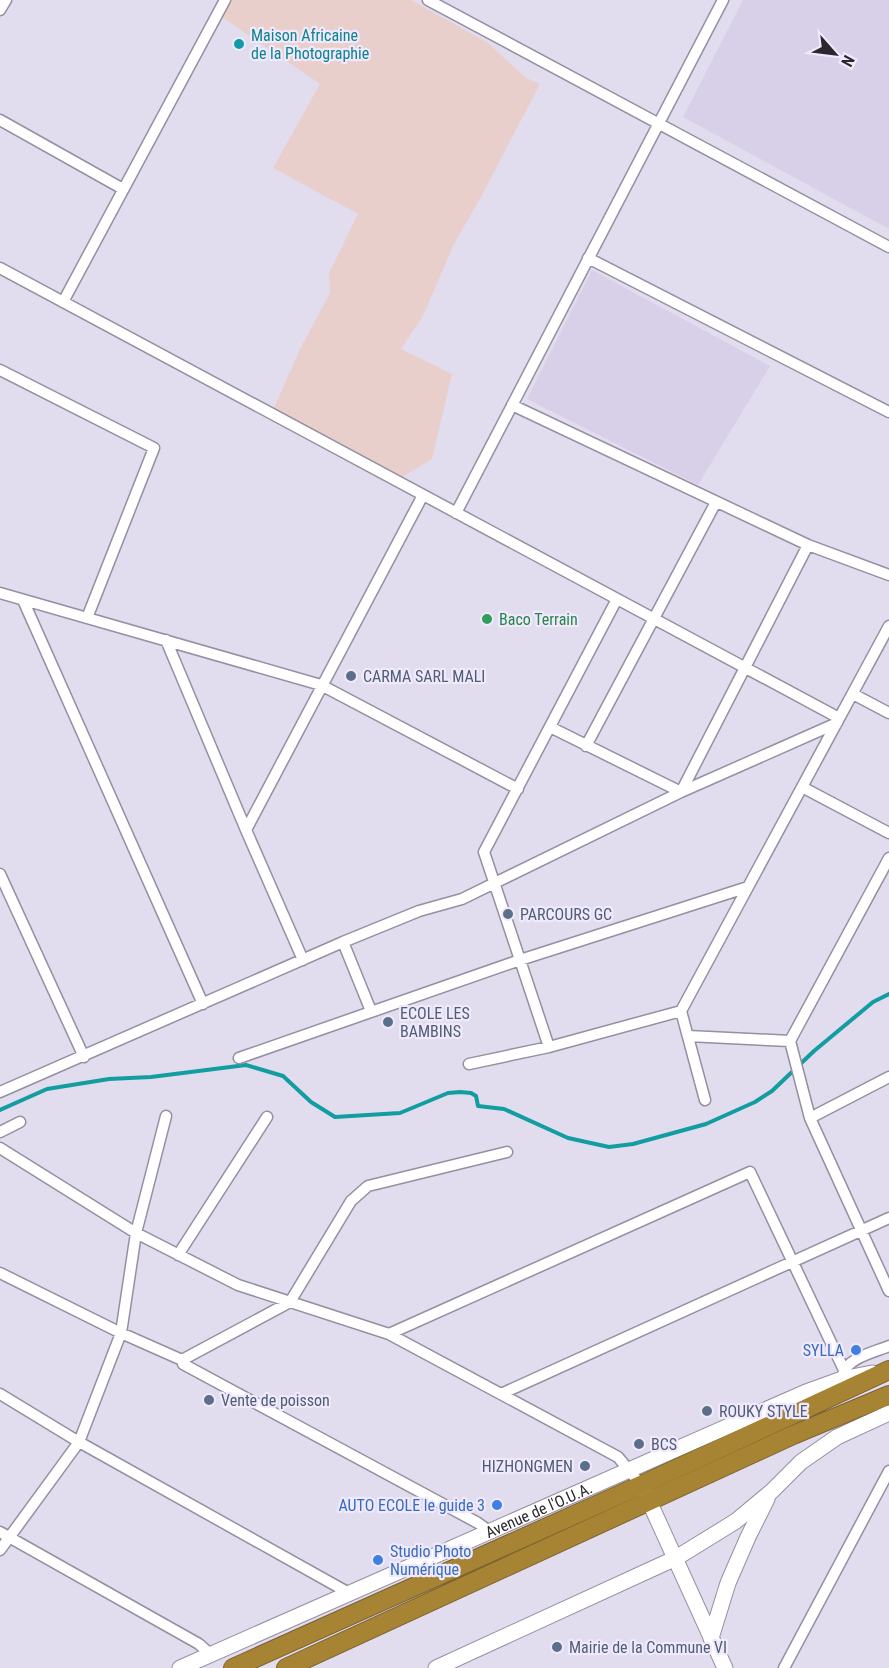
<svg xmlns="http://www.w3.org/2000/svg" width="889" height="1668" font-family="'Roboto Condensed',sans-serif">
	<rect width="100%" height="100%" fill="#e2dcef"/>
	<!-- built -->
	<path fill="#d8d0e9" d="M 743,0 L 889,0 L 889,229 L 683,117 Z
		M 592,270 L 770,366 L 698,485 L 527,399 Z"/>
	<!-- industrial -->
	<path fill="#e9cfcb" d="M 219,0 L 411,0 L 488,43 L 526,78 L 540,84 L 482,195 L 454,244 L 423,316 L 401,349 L 452,374 L 432,459 L 402,477 L 337,441 L 273,410 L 301,347 L 330,293 L 329,273 L 358,214 L 273,168 L 320,84 L 216,13 Z"/>
	<g fill="none" stroke-linecap="round" stroke-linejoin="round">
		<!-- stream -->
		<path stroke="#129da1" stroke-width="4" d="M 0,1110 L 47,1089 L 109,1079 L 151,1077 L 246,1065 L 283,1076 L 311,1102 L 335,1117 L 400,1113 L 448,1093 L 460,1092 L 471,1093 L 476,1096 L 478,1106 L 504,1109 L 568,1138 L 609,1147 L 633,1144 L 706,1124 L 755,1102 L 772,1091 L 814,1051 L 873,1002 L 889,994"/>
		<defs>
			<path id="street" d="M 428,0 L 889,247
				M 0,10 L 6,0
				M 0,120 L 123,189
				M 588,258 L 889,412
				M 0,268 L 839,718
				M 63,302 L 225,0
				M 0,370 L 154,448 L 87,618
				M 512,405 L 808,545 L 889,575
				M 456,513 L 723,0
				M 0,593 L 321,685 L 518,789
				M 23,600 L 203,1004
				M 166,640 L 246,830 L 303,960
				M 853,694 L 889,713
				M 550,727 L 681,792 L 808,545
				M 586,746 L 716,502
				M 802,787 L 889,833
				M 246,830 L 423,495
				M 889,858 L 790,1041 L 810,1118 L 889,1291
				M 0,874 L 84,1057
				M 343,942 L 371,1011
				M 688,1036 L 790,1041
				M 549,1047 L 484,852 L 617,599
				M 239,1058 L 520,960 L 748,887
				M 469,1064 L 549,1047 L 681,1011
				M 0,1092 L 343,942 L 419,911 L 462,899 L 681,792 L 837,723
				M 705,1100 L 681,1011 L 889,626
				M 810,1118 L 889,1077
				M 0,1132 L 20,1122
				M 0,1148 L 136,1233 L 238,1285 L 389,1334 L 618,1457 L 641,1485
				M 178,1255 L 267,1117
				M 0,1273 L 121,1333 L 182,1360 L 290,1302 L 351,1201 L 368,1186 L 507,1152
				M 389,1334 L 750,1172 L 844,1370
				M 182,1360 L 183,1364 L 478,1523 L 489,1531
				M 843,1375 C 846,1358 875,1352 889,1346
				M 0,1394 L 79,1442 L 349,1593
				M 501,1394 L 889,1218
				M 0,1532 L 199,1644 L 210,1654
				M 0,1550 L 79,1442 L 121,1333 L 136,1233 L 166,1116
				M 784,1668 L 889,1471"/>
			<g id="secondary">
				<path d="M 644,1490 L 725,1668"/>
				<path d="M 711,1638 L 728,1583 L 748,1537 L 767,1499"/>
				<path id="s1" d="M 180,1668 L 806,1392 L 842,1379 L 872,1373"/>
				<path d="M 436,1668 L 676,1558 L 736,1521 L 772,1491 L 801,1462 L 837,1437 L 889,1413"/>
			</g>
			<path id="highway" d="M 233,1668 L 641,1485 L 889,1370
				M 286,1668 L 793,1435 L 889,1395"/>
		</defs>
		<!-- street casing -->
		<use href="#street" stroke="#958fa0" stroke-width="13"/>
		<!-- secondary casing -->
		<use href="#secondary" stroke="#958fa0" stroke-width="17"/>
		<!-- highway casing -->
		<use href="#highway" stroke="#7b6332" stroke-width="20"/>
		<!-- street -->
		<use href="#street" stroke="#fff" stroke-width="10"/>
		<!-- secondary -->
		<use href="#secondary" stroke="#fff" stroke-width="15"/>
		<!-- highway -->
		<use href="#highway" stroke="#a78334" stroke-width="18"/>
	</g>
	<!-- markers -->
	<circle fill="#0f9aa8" stroke="#f0e9fc" stroke-width="2" cx="239" cy="44" r="6"/>
	<circle fill="#2e9e5b" stroke="#f0e9fc" stroke-width="2" cx="487" cy="619" r="6"/>
	<g fill="#5c6f8a" stroke="#f0e9fc" stroke-width="2">
		<circle cx="351" cy="676" r="6"/>
		<circle cx="508" cy="914" r="6"/>
		<circle cx="388" cy="1022" r="6"/>
		<circle cx="209" cy="1400" r="6"/>
		<circle cx="707" cy="1411" r="6"/>
		<circle cx="639" cy="1444" r="6"/>
		<circle cx="585" cy="1466" r="6"/>
		<circle cx="557" cy="1647" r="6"/>
	</g>
	<g fill="#3f7fe0" stroke="#f0e9fc" stroke-width="2">
		<circle cx="856" cy="1350" r="6"/>
		<circle cx="497" cy="1505" r="6"/>
		<circle cx="378" cy="1560" r="6"/>
	</g>
	<g text-anchor="middle" dominant-baseline="central" stroke-width="4.5" stroke-linejoin="round" paint-order="stroke">
		<!-- culture labels -->
		<g font-size="16" fill="#0d838f" stroke="#f0e9fc" text-anchor="start">
			<text x="251" y="35">Maison Africaine<tspan x="251" dy="18">de la Photographie</tspan></text>
		</g>
		<!-- leisure labels -->
		<g font-size="16" fill="#27864d" stroke="#f0e9fc" text-anchor="start">
			<text x="499" y="619">Baco Terrain</text>
		</g>
		<!-- service labels -->
		<g font-size="16" fill="#4e5e75" stroke="#f0e9fc" text-anchor="start">
			<text x="363" y="676">CARMA SARL MALI</text>
			<text x="520" y="914">PARCOURS GC</text>
			<text x="400" y="1013">ECOLE LES<tspan x="400" dy="18">BAMBINS</tspan></text>
			<text x="221" y="1400">Vente de poisson</text>
			<text x="719" y="1411">ROUKY STYLE</text>
			<text x="651" y="1444">BCS</text>
			<text x="573" y="1466" text-anchor="end">HIZHONGMEN</text>
			<text x="569" y="1647">Mairie de la Commune VI</text>
		</g>
		<!-- shop labels -->
		<g font-size="16" fill="#366cbe" stroke="#f0e9fc" text-anchor="end">
			<text x="844" y="1350">SYLLA</text>
			<text x="485" y="1505">AUTO ECOLE le guide 3</text>
			<text x="390" y="1551" text-anchor="start">Studio Photo<tspan x="390" dy="18">Numérique</tspan></text>
		</g>
		<!-- street labels -->
		<g font-size="16" fill="#2a272e" stroke="#f0e9fc">
			<text stroke="none"><textPath href="#s1" startOffset="392">Avenue de l'O.U.A.</textPath></text>
		</g>
	</g>
	<!-- north arrow -->
	<g transform="translate(835 54) rotate(118)" stroke="#f0e9fc" stroke-width="4.5" paint-order="stroke">
	<path d="M0-4.5L10 22L0 15L-10 22Z" fill="#2a272e"/>
	<text y="-9" font-size="16" font-weight="bold" text-anchor="middle" fill="#2a272e">N</text>
	</g>
</svg>
